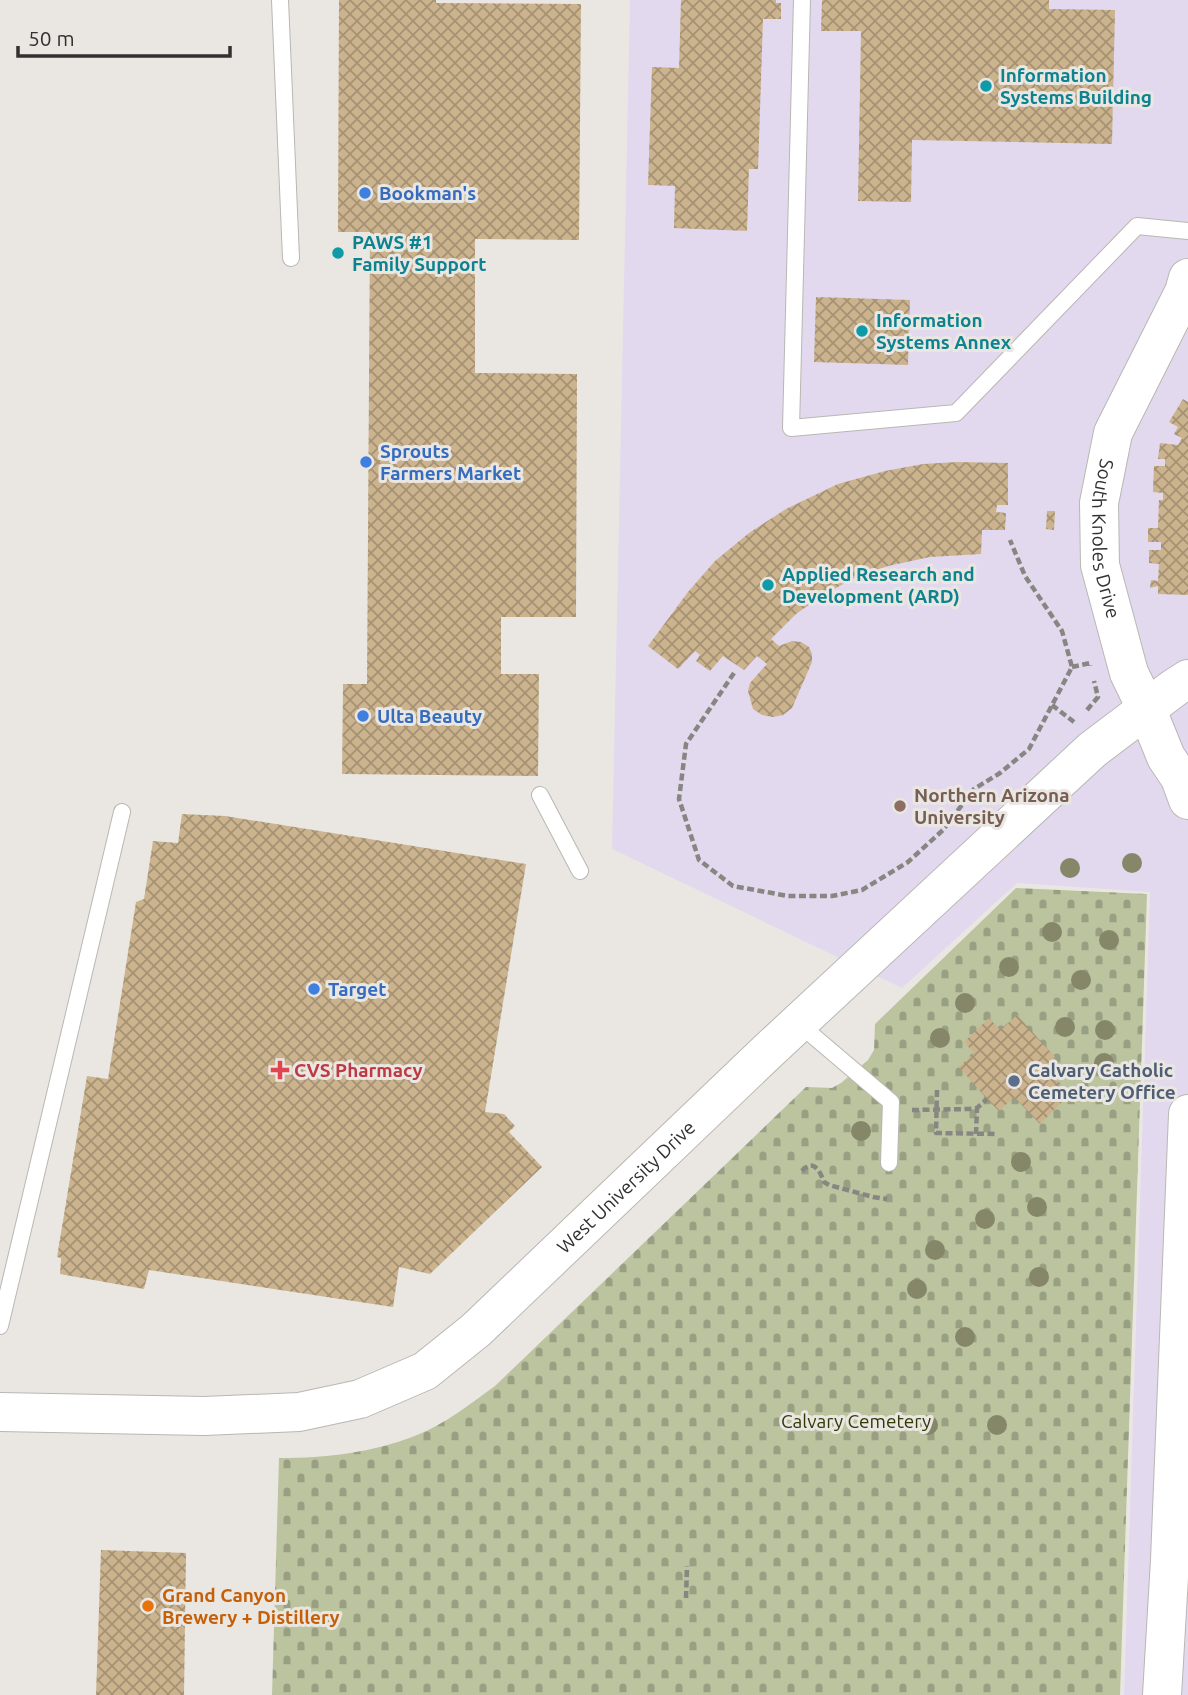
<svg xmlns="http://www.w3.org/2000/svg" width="1188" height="1695" font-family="Ubuntu,sans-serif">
	<defs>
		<pattern id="cemetery-stones" width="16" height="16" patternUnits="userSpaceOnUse" patternTransform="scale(1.75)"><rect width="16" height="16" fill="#bcc39f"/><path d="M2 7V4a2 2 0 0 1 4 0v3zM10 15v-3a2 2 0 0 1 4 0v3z" fill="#999f82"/></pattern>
		<pattern id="building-cross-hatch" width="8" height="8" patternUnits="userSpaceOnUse" patternTransform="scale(1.75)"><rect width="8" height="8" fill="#cbb38d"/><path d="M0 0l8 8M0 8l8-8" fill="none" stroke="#a59274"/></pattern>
	</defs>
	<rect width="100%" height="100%" fill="#eae7e3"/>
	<!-- education -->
	<path fill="#e2d9ee" d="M 630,0 L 1188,0 L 1188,1695 L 1124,1695 L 1150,892 L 1017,883 L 902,988 L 612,849 Z"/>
	<!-- cemetery -->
	<path fill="url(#cemetery-stones)" d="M 1016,888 L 1147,894 L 1120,1695 L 272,1695 L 279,1458 C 326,1458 372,1453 417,1435 C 445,1424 470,1404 495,1386 L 806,1087 L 832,1088 L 841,1083 L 868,1060 L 874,1050 L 875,1024 Z"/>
	<!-- building -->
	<path fill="url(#building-cross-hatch)" d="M 339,0 L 436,0 L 436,3 L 581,4 L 579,240 L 475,239 L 475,373 L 577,374 L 576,617 L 501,617 L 501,674 L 539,674 L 538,776 L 342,774 L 343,684 L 367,684 L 370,232 L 338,232 Z
		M 681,0 L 776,0 L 776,3 L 781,3 L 781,19 L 763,19 L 758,169 L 749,169 L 747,231 L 674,228 L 675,186 L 648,185 L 652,67 L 679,68 Z
		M 822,0 L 1049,0 L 1049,9 L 1115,10 L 1112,144 L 912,140 L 911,202 L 858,201 L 861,31 L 821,31 Z
		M 816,297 L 910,300 L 908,365 L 814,362 Z
		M 1183,399 L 1188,402 L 1188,595 L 1158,594 L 1158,586 L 1150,588 L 1151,580 L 1158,581 L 1159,564 L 1149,563 L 1149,550 L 1161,550 L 1161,542 L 1148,542 L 1148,528 L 1158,528 L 1159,500 L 1163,500 L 1163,493 L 1153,492 L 1154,466 L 1165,466 L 1165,459 L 1158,459 L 1160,443 L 1178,445 L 1182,438 L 1174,434 L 1178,427 L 1169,422 Z
		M 957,462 L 1008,463 L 1008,505 L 997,505 L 996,512 L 1006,513 L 1005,530 L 982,530 L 981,554 L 930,557 L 888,566 L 852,579 L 820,597 L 796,614 L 771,639 L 779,646 L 792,641 L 801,642 L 809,647 L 812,654 L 812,662 L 792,708 L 783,715 L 773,717 L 762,715 L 753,709 L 748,691 L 750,683 L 767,664 L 757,656 L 744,670 L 723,656 L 710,671 L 696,661 L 700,655 L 695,651 L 678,669 L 648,646 L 688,592 L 715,561 L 749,533 L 786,509 L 838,484 L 885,471 L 923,464 Z
		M 1047,511 L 1055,511 L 1054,530 L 1046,529 Z
		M 182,814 L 225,816 L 526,864 L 485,1112 L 504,1114 L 515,1126 L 509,1132 L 542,1167 L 430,1274 L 399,1267 L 393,1307 L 149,1270 L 144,1289 L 60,1274 L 61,1258 L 57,1257 L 87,1076 L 108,1079 L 136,902 L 144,899 L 153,841 L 178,843 Z
		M 1017,1015 L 1055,1057 L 1043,1068 L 1070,1094 L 1040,1124 L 1014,1097 L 999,1111 L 987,1099 L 959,1067 L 974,1053 L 964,1042 L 989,1018 L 1000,1030 Z
		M 101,1550 L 186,1553 L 184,1695 L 96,1695 Z"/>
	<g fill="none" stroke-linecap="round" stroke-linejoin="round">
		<defs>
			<path id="lane" d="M 280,0 L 291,258
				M 802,0 L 791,428 L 956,413 L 1137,226 L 1188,231
				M 540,795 L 580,871
				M 798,1023 L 891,1102 L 889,1163
				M 0,1326 L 122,812"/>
			<g id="secondary">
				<path id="s1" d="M 1188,278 L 1184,292 L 1113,433 L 1099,503 L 1100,565 L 1129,673 L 1147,710 L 1166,757 L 1180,778 L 1188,800"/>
				<path id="s2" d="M 0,1412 L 204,1416 L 299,1412 L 360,1399 L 425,1371 L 476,1330 L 767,1052 L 1092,750 L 1174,688 L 1188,679"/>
				<path d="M 1162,1695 L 1170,1560 L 1188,1114"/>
			</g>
		</defs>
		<!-- lane casing -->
		<use href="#lane" stroke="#b9b7b3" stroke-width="18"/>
		<!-- secondary casing -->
		<use href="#secondary" stroke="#b9b7b3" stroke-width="40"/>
		<!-- path -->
		<path stroke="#888683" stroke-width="4.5" stroke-dasharray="7 3.5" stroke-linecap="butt" d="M 1072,667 L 1090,663 L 1090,666
			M 734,673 L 686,744 L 679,799 L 699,860 L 733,886 L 788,896 L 832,896 L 862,890 L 908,862 L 943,830 L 974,789 L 1000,773 L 1029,749 L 1072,667 L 1062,631 L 1025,576 L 1010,540
			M 1052,705 L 1074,722
			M 1087,710 L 1098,697 L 1094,681
			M 937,1090 L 936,1133 L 996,1134
			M 912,1110 L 969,1109 L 977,1108 L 987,1099
			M 976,1134 L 977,1108
			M 802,1171 C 813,1158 820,1171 824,1182 L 829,1185 L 873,1197 L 887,1199
			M 686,1598 L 687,1566"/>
		<!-- lane -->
		<use href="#lane" stroke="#fff" stroke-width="16"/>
		<!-- secondary -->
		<use href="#secondary" stroke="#fff" stroke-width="38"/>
	</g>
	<!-- trees -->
	<g fill="#858768">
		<circle cx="1132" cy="863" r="10"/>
		<circle cx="1070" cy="868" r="10"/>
		<circle cx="1052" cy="932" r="10"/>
		<circle cx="1109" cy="940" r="10"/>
		<circle cx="1009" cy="967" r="10"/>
		<circle cx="1081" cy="980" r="10"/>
		<circle cx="965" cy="1003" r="10"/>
		<circle cx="1065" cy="1027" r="10"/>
		<circle cx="1105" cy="1030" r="10"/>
		<circle cx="940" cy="1038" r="10"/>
		<circle cx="1104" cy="1063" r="10"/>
		<circle cx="861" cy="1131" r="10"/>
		<circle cx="1021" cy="1162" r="10"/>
		<circle cx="1037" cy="1207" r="10"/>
		<circle cx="985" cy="1219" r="10"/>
		<circle cx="935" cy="1250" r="10"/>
		<circle cx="1039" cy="1277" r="10"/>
		<circle cx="917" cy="1289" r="10"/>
		<circle cx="965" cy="1337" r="10"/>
		<circle cx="928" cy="1425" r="10"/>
		<circle cx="997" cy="1425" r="10"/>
	</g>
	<!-- markers -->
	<g fill="#0f9aa8" stroke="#eae7e3" stroke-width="2.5">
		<circle cx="986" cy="86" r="7"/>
		<circle cx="338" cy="253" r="7"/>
		<circle cx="862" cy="331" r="7"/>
		<circle cx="768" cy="585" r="7"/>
	</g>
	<g fill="#3f7fe0" stroke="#eae7e3" stroke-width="2.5">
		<circle cx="365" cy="193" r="7"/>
		<circle cx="366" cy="462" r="7"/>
		<circle cx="363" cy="716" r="7"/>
		<circle cx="314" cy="989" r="7"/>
	</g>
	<circle fill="#8d6e63" stroke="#eae7e3" stroke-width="2.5" cx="900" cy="806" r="7"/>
	<path fill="#e0444e" stroke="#eae7e3" stroke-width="2.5" d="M276.5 1059.5h7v7h7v7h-7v7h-7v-7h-7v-7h7z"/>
	<circle fill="#5c6f8a" stroke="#eae7e3" stroke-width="2.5" cx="1014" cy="1081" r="7"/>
	<circle fill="#e8710a" stroke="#eae7e3" stroke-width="2.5" cx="148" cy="1606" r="7"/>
	<g text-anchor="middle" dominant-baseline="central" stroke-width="6" stroke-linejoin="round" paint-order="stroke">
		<!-- culture labels -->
		<g font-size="19" font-weight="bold" fill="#0d838f" stroke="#eae7e3" text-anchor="start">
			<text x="1000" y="75">Information<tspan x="1000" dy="22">Systems Building</tspan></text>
			<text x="352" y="242">PAWS #1<tspan x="352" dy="22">Family Support</tspan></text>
			<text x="876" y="320">Information<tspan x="876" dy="22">Systems Annex</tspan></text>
			<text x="782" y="574">Applied Research and<tspan x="782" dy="22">Development (ARD)</tspan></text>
		</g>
		<!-- shop labels -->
		<g font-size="19" font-weight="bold" fill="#366cbe" stroke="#eae7e3" text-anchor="start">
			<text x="379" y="193">Bookman's</text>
			<text x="380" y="451">Sprouts<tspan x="380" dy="22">Farmers Market</tspan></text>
			<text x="377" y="716">Ulta Beauty</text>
			<text x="328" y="989">Target</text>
		</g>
		<!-- street labels -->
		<g font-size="19" fill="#323130" stroke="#eae7e3">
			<text stroke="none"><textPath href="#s1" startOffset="280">South Knoles Drive</textPath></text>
			<text stroke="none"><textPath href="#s2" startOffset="705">West University Drive</textPath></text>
		</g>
		<!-- education labels -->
		<g font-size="19" font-weight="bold" fill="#785e54" stroke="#eae7e3" text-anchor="start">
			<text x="914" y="795">Northern Arizona<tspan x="914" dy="22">University</tspan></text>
		</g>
		<!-- health labels -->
		<g font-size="19" font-weight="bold" fill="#be3a42" stroke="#eae7e3" text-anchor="start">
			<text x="294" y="1070">CVS Pharmacy</text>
		</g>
		<!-- service labels -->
		<g font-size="19" font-weight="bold" fill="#4e5e75" stroke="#eae7e3" text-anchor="start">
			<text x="1028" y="1070">Calvary Catholic<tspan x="1028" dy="22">Cemetery Office</tspan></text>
		</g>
		<!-- park labels -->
		<g font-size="19" fill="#323804" stroke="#eae7e3">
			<text x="856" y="1421">Calvary Cemetery</text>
		</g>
		<!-- food labels -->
		<g font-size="19" font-weight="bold" fill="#c56008" stroke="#eae7e3" text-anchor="start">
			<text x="162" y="1595">Grand Canyon<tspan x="162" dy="22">Brewery + Distillery</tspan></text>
		</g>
	</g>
	<!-- scale -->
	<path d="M18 46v10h212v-10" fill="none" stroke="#323130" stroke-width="3.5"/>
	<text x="28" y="46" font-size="21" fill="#323130" stroke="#eae7e3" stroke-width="5" paint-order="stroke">50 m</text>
</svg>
